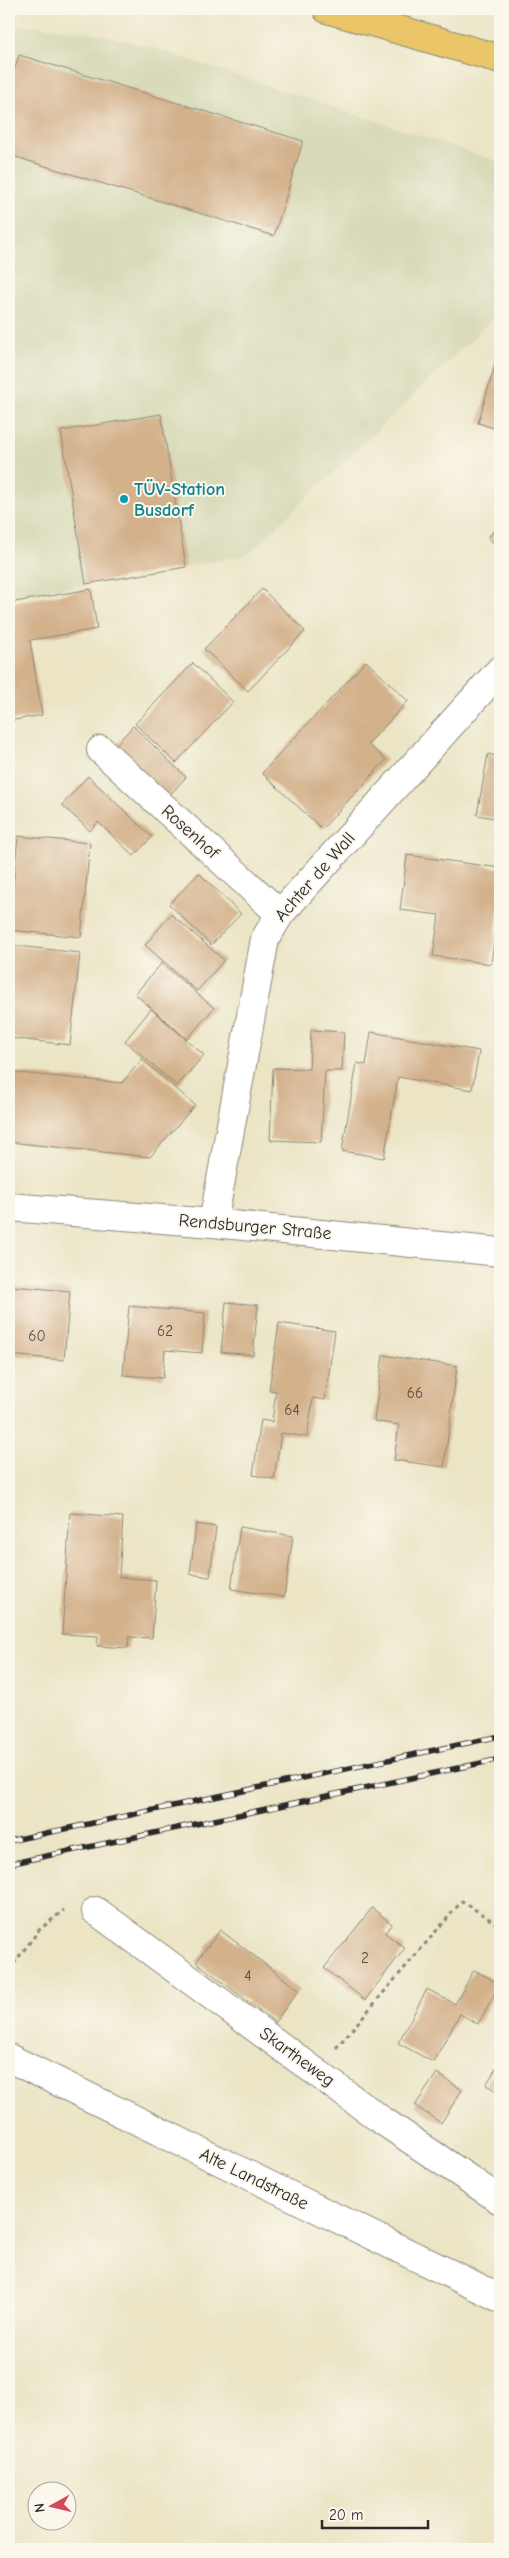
<svg xmlns="http://www.w3.org/2000/svg" width="509" height="2558" font-family="'Comic Neue',sans-serif">
	<rect width="100%" height="100%" fill="#fbf7ec"/>
	<filter id="ink" filterUnits="userSpaceOnUse"><feTurbulence type="fractalNoise" baseFrequency=".02" numOctaves="2"/><feDisplacementMap in="SourceGraphic" scale="10" xChannelSelector="R" yChannelSelector="G"/><feConvolveMatrix kernelMatrix="1 2 1 2 8 2 1 2 1" color-interpolation-filters="sRGB"/></filter>
	<filter id="wash" filterUnits="userSpaceOnUse"><feTurbulence type="fractalNoise" baseFrequency=".0096" numOctaves="4" result="noise"/><feDisplacementMap in="SourceGraphic" scale="20" xChannelSelector="R" yChannelSelector="G"/><feGaussianBlur stdDeviation="1.12" result="paint"/><feColorMatrix in="noise" values="0 0 0 0 0 0 0 0 0 0 0 0 0 0 0 0 0 1.4 0 .05"/><feComposite in="paint" operator="in"/></filter>
	<g filter="url(#wash)">
		<rect width="100%" height="100%" fill="#ebe5c6"/>
		<!-- built -->
		<path fill="#d9dab9" d="M 28,25 L 94,33 L 159,50 L 500,162 L 500,312 L 247,555 L 86,584 L 9,596 L 9,28 Z"/>
		<g id="blocks">
			<!-- building -->
			<path fill="#d3b18b" d="M 19,55 L 303,141 L 274,236 L 9,155 L 9,88 Z
				M 497,358 L 500,359 L 500,430 L 478,423 Z
				M 161,414 L 186,567 L 86,584 L 61,431 Z
				M 500,523 L 500,548 L 488,538 Z
				M 91,589 L 97,629 L 30,640 L 42,715 L 9,721 L 9,603 Z
				M 262,589 L 305,631 L 248,691 L 204,649 Z
				M 366,661 L 408,701 L 368,744 L 386,760 L 322,829 L 262,773 Z
				M 193,663 L 233,702 L 176,763 L 135,724 Z
				M 133,726 L 186,777 L 167,798 L 113,748 Z
				M 488,754 L 500,757 L 500,819 L 477,815 Z
				M 88,776 L 152,837 L 134,856 L 98,822 L 90,831 L 62,805 Z
				M 18,836 L 90,843 L 81,937 L 9,930 Z
				M 407,855 L 500,868 L 500,898 L 491,964 L 433,956 L 439,915 L 400,910 Z
				M 199,873 L 241,914 L 211,945 L 169,904 Z
				M 171,914 L 224,960 L 197,991 L 145,945 Z
				M 9,945 L 80,953 L 70,1045 L 9,1038 Z
				M 162,963 L 214,1008 L 187,1039 L 135,994 Z
				M 151,1009 L 204,1055 L 177,1086 L 125,1041 Z
				M 311,1030 L 344,1032 L 342,1071 L 325,1071 L 321,1142 L 270,1140 L 273,1068 L 309,1069 Z
				M 371,1032 L 479,1051 L 472,1090 L 398,1077 L 384,1158 L 342,1151 L 357,1063 L 366,1065 Z
				M 142,1059 L 195,1105 L 150,1157 L 9,1142 L 9,1072 L 122,1083 Z
				M 11,1286 L 70,1291 L 64,1360 L 9,1355 Z
				M 226,1302 L 258,1305 L 253,1355 L 221,1352 Z
				M 129,1306 L 205,1313 L 202,1353 L 165,1350 L 163,1378 L 123,1375 Z
				M 279,1323 L 335,1331 L 325,1400 L 313,1398 L 307,1437 L 281,1433 L 274,1479 L 253,1475 L 261,1420 L 272,1422 L 276,1391 L 269,1390 Z
				M 383,1355 L 457,1366 L 444,1467 L 394,1460 L 399,1425 L 374,1421 Z
				M 70,1513 L 123,1517 L 119,1577 L 156,1580 L 152,1638 L 129,1637 L 128,1648 L 97,1646 L 98,1636 L 62,1634 Z
				M 196,1524 L 216,1527 L 210,1577 L 190,1574 Z
				M 240,1527 L 293,1536 L 284,1597 L 231,1589 Z
				M 372,1908 L 392,1924 L 385,1933 L 405,1948 L 365,2000 L 324,1968 Z
				M 220,1930 L 299,1990 L 275,2022 L 196,1962 Z
				M 474,1970 L 500,1984 L 478,2024 L 460,2014 L 433,2062 L 398,2043 L 427,1989 L 455,2004 Z
				M 500,2062 L 500,2093 L 486,2085 Z
				M 437,2073 L 462,2090 L 441,2123 L 415,2106 Z"/>
		</g>
	</g>
	<g filter="url(#ink)">
		<use href="#blocks" fill-opacity="0" stroke="#8b8878" stroke-width="1"/>
		<g fill="none" stroke-linecap="round" stroke-linejoin="round">
			<defs>
				<path id="street" d="M 101,750 L 280,914
					M 9,1207 L 213,1223 L 500,1252
					M 213,1223 L 265,939 L 280,914 L 500,670
					M 96,1911 L 380,2119 L 500,2200
					M 9,2058 L 500,2298"/>
				<path id="primary" d="M 327,9 L 500,59"/>
			</defs>
			<!-- street casing -->
			<use href="#street" stroke="#8b8878" stroke-width="30"/>
			<!-- primary casing -->
			<use href="#primary" stroke="#8b8878" stroke-width="30"/>
			<!-- path -->
			<path stroke="#8b8878" stroke-width="3" stroke-dasharray="4 4" stroke-linecap="butt" d="M 9,1970 L 39,1930 L 64,1910
				M 336,2048 L 462,1901 L 500,1926"/>
			<!-- street -->
			<use href="#street" stroke="#fff" stroke-width="28"/>
			<!-- primary -->
			<use href="#primary" stroke="#eac669" stroke-width="28"/>
			<defs>
				<path id="rail" d="M 9,1841 L 500,1736
					M 9,1864 L 500,1759"/>
			</defs>
			<!-- rail casing -->
			<use href="#rail" stroke="#2b2b2b" stroke-width="5.5"/>
			<!-- rail -->
			<use href="#rail" stroke="#fbf7ec" stroke-width="4" stroke-dasharray="11" stroke-linecap="butt"/>
		</g>
	</g>
	<!-- markers -->
	<circle fill="#0f9aa8" stroke="#fbf7ec" stroke-width="2" cx="124" cy="499" r="5"/>
	<g text-anchor="middle" dominant-baseline="central" stroke-width="4" stroke-linejoin="round" paint-order="stroke">
		<!-- number labels -->
		<g font-size="15" fill="#554c43">
			<text x="165" y="1331">62</text>
			<text x="37" y="1336">60</text>
			<text x="415" y="1393">66</text>
			<text x="292" y="1410">64</text>
			<text x="365" y="1958">2</text>
			<text x="248" y="1976">4</text>
		</g>
		<!-- culture labels -->
		<g font-size="18" font-weight="bold" fill="#0d838f" stroke="#fbf7ec" text-anchor="start">
			<text x="134" y="489">TÜV-Station<tspan x="134" dy="21">Busdorf</tspan></text>
		</g>
		<!-- street labels -->
		<g font-size="18" fill="#2b2b2b" stroke="#fbf7ec">
			<text transform="translate(190 832) rotate(42)">Rosenhof</text>
			<text transform="translate(315 877) rotate(-49)">Achter de Wall</text>
			<text transform="translate(255 1227) rotate(5)">Rendsburger Straße</text>
			<text transform="translate(297 2057) rotate(36)">Skartheweg</text>
			<text transform="translate(254 2179) rotate(26)">Alte Landstraße</text>
		</g>
	</g>
	<!-- margin -->
	<rect width="509" height="2558" fill="none" stroke="#fbf7ec" stroke-width="30"/>
	<!-- north arrow -->
	<g transform="translate(52 2506) rotate(262)"><circle r="24" fill="#fbf7ec" stroke="#a8a59f"/>
	<path d="M0-4L9 19L0 12L-9 19Z" fill="#d1495b"/>
	<text y="-8" font-size="14" font-weight="bold" text-anchor="middle" fill="#2b2b2b">N</text>
	</g>
	<!-- scale -->
	<path d="M322 2520v8h106v-8" fill="none" stroke="#2b2b2b" stroke-width="2.5"/>
	<text x="329" y="2520" font-size="15" fill="#2b2b2b" stroke="#fbf7ec" stroke-width="4" paint-order="stroke">20 m</text>
</svg>
